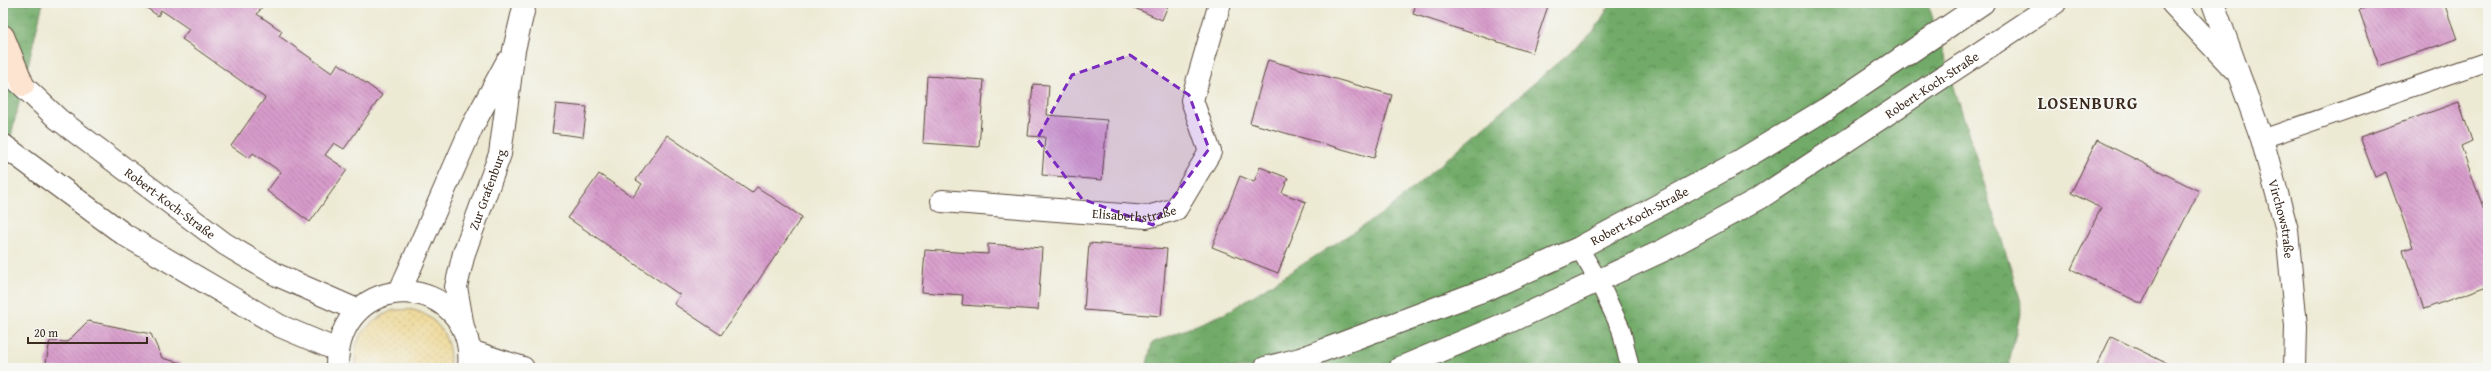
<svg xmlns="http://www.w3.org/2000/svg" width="2491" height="371" font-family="'Gentium Book Plus',serif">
	<defs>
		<pattern id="forest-crowns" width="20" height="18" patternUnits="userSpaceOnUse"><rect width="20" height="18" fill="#72ab69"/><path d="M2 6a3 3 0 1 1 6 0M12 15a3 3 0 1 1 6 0" fill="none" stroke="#5f8b56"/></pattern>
		<pattern id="sand-dots" width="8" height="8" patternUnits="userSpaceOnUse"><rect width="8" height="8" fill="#eeda9e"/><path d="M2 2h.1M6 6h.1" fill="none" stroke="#cdbb88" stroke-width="1.8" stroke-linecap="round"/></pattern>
		<pattern id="building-back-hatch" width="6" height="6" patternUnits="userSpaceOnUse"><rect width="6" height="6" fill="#d79bcb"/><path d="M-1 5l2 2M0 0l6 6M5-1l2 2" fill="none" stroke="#b07fa4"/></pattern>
	</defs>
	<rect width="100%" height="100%" fill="#f6f6f2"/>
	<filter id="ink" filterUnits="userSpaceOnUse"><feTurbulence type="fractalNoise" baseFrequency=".025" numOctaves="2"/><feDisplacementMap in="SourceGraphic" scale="8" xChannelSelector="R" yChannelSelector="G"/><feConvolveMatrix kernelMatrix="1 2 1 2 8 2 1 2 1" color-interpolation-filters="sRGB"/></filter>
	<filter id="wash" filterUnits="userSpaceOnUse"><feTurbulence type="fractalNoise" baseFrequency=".012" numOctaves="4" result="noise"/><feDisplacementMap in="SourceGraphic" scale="16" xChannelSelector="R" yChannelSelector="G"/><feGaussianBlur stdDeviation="0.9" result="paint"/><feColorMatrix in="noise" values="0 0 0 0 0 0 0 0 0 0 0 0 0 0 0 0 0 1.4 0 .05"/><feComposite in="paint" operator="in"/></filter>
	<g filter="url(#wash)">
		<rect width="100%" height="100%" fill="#edead4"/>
		<!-- forest -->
		<path fill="url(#forest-crowns)" stroke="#566a44" d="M 3,3 L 43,3 L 3,169 Z
			M 1611,3 L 1928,3 L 2022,305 L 2008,368 L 1146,368 L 1152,343 L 1226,313 L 1388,210 L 1594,31 Z"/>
		<!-- sand -->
		<path fill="url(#sand-dots)" stroke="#94825e" d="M 394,310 C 400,310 407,309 413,310 C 439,316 454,343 449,368 L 357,368 C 349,339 370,320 394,310 Z"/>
		<g id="blocks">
			<!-- building -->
			<path fill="url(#building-back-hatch)" d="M 140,3 L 265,3 L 257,14 L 282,31 L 279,36 L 332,73 L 338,63 L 382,95 L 344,149 L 334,143 L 325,155 L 347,170 L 310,222 L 267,191 L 281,172 L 253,153 L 249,158 L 231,146 L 265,98 L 182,39 L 189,29 L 161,10 L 158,16 Z
				M 1123,3 L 1169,3 L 1162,20 Z
				M 1416,3 L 1549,3 L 1532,53 L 1413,14 Z
				M 2378,3 L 2444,3 L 2457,39 L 2379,66 L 2359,10 Z
				M 1268,60 L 1392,95 L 1374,158 L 1250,123 Z
				M 927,76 L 984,80 L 979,147 L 923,143 Z
				M 1033,84 L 1049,85 L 1047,115 L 1107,120 L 1102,180 L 1042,175 L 1045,137 L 1028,136 Z
				M 2459,102 L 2472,141 L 2461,146 L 2488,221 L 2488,286 L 2424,309 L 2403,250 L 2413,247 L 2386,172 L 2375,177 L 2360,137 Z
				M 556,104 L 587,107 L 583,137 L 552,133 Z
				M 667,135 L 752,193 L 757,187 L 802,217 L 721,335 L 674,304 L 680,295 L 568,218 L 599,174 L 633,197 L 642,184 L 636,180 Z
				M 2097,140 L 2199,191 L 2142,304 L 2071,269 L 2101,208 L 2071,193 Z
				M 1260,167 L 1288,178 L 1282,193 L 1306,202 L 1278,273 L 1212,247 L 1240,176 L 1254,182 Z
				M 1089,243 L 1167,249 L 1161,316 L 1084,310 Z
				M 988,244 L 1042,248 L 1038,310 L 962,305 L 963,295 L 922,292 L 925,250 L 988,254 Z
				M 88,321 L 151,334 L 162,358 L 181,363 L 180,368 L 45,368 L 50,341 L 67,342 Z
				M 2111,336 L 2176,368 L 2096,368 Z"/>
		</g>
	</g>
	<g filter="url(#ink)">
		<use href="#blocks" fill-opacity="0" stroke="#564739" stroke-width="1"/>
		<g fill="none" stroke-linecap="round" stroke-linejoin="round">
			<defs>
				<path id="service" d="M 2262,139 L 2488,61
					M 1579,248 L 1598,280 L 1621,329 L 1630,368"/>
				<g id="minor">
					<path d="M 2172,3 L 2234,69"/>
					<path id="s1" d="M 2213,3 L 2262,139 L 2287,230 L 2296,326 L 2295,368"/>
					<path id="s2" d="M 942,201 L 1147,217 L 1176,209 L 1210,152 L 1192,100 L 1220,3"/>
					<path d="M 400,291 L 472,127 L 507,62"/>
					<path id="s3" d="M 463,327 L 456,287 L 464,253 L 500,154 L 514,50 L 525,3"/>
				</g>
				<g id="tertiary">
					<path id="s4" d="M 3,67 L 58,119 L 225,244 L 277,275 L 357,310"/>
					<path d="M 3,145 L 125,235 L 280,326 L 337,350"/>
					<path d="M 470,351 L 523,368"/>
					<path d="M 337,368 C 336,263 478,271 469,368"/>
					<path id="s5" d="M 1265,368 L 1300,359 L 1490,288 L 1579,248 L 1733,165 L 1826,109 L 1983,3"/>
					<path id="s6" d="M 1400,368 L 1514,320 L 1664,250 L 1760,198 L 2055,3"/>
				</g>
				<path id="secondary" d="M 3,36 L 23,85"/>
			</defs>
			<!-- service casing -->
			<use href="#service" stroke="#564739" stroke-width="20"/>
			<!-- minor casing -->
			<use href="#minor" stroke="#564739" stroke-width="24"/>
			<!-- tertiary casing -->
			<use href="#tertiary" stroke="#564739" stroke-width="24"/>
			<!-- secondary casing -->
			<use href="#secondary" stroke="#564739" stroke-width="24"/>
			<!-- service -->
			<use href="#service" stroke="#fff" stroke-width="18"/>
			<!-- minor -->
			<use href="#minor" stroke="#fff" stroke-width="22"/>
			<!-- tertiary -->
			<use href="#tertiary" stroke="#fff" stroke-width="22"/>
			<!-- secondary -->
			<use href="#secondary" stroke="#fde4d0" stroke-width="22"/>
		</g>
	</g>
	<!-- marked area -->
	<path fill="#7b2cbf" fill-opacity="0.2" stroke="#7b2cbf" stroke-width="3" stroke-dasharray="8 5" stroke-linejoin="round" d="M 1130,55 L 1189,95 L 1209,149 L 1153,225 L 1082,199 L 1037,139 L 1072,75 Z"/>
	<g text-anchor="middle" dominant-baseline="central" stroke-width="3.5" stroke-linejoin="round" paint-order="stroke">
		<!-- street labels -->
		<g font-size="13" fill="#3b2a1e" stroke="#f6f6f2">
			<text stroke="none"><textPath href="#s6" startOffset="604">Robert-Koch-Straße</textPath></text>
			<text stroke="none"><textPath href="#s3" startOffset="143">Zur Grafenburg</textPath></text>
			<text stroke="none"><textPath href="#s4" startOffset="216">Robert-Koch-Straße</textPath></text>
			<text stroke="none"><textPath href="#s2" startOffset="193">Elisabethstraße</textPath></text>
			<text stroke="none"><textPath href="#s5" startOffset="405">Robert-Koch-Straße</textPath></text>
			<text stroke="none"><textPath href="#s1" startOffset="227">Virchowstraße</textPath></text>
		</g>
		<!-- district labels -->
		<g font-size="17" font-weight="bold" letter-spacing="1" fill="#3b2a1e" stroke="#f6f6f2">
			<text x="2088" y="102">LOSENBURG</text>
		</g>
	</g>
	<!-- margin -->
	<rect width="2491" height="371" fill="none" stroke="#f6f6f2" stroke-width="16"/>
	<!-- scale -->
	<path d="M28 337v6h119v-6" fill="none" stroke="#3b2a1e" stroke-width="2"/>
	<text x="34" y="337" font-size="12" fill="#3b2a1e" stroke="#f6f6f2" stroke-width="3" paint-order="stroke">20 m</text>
</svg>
